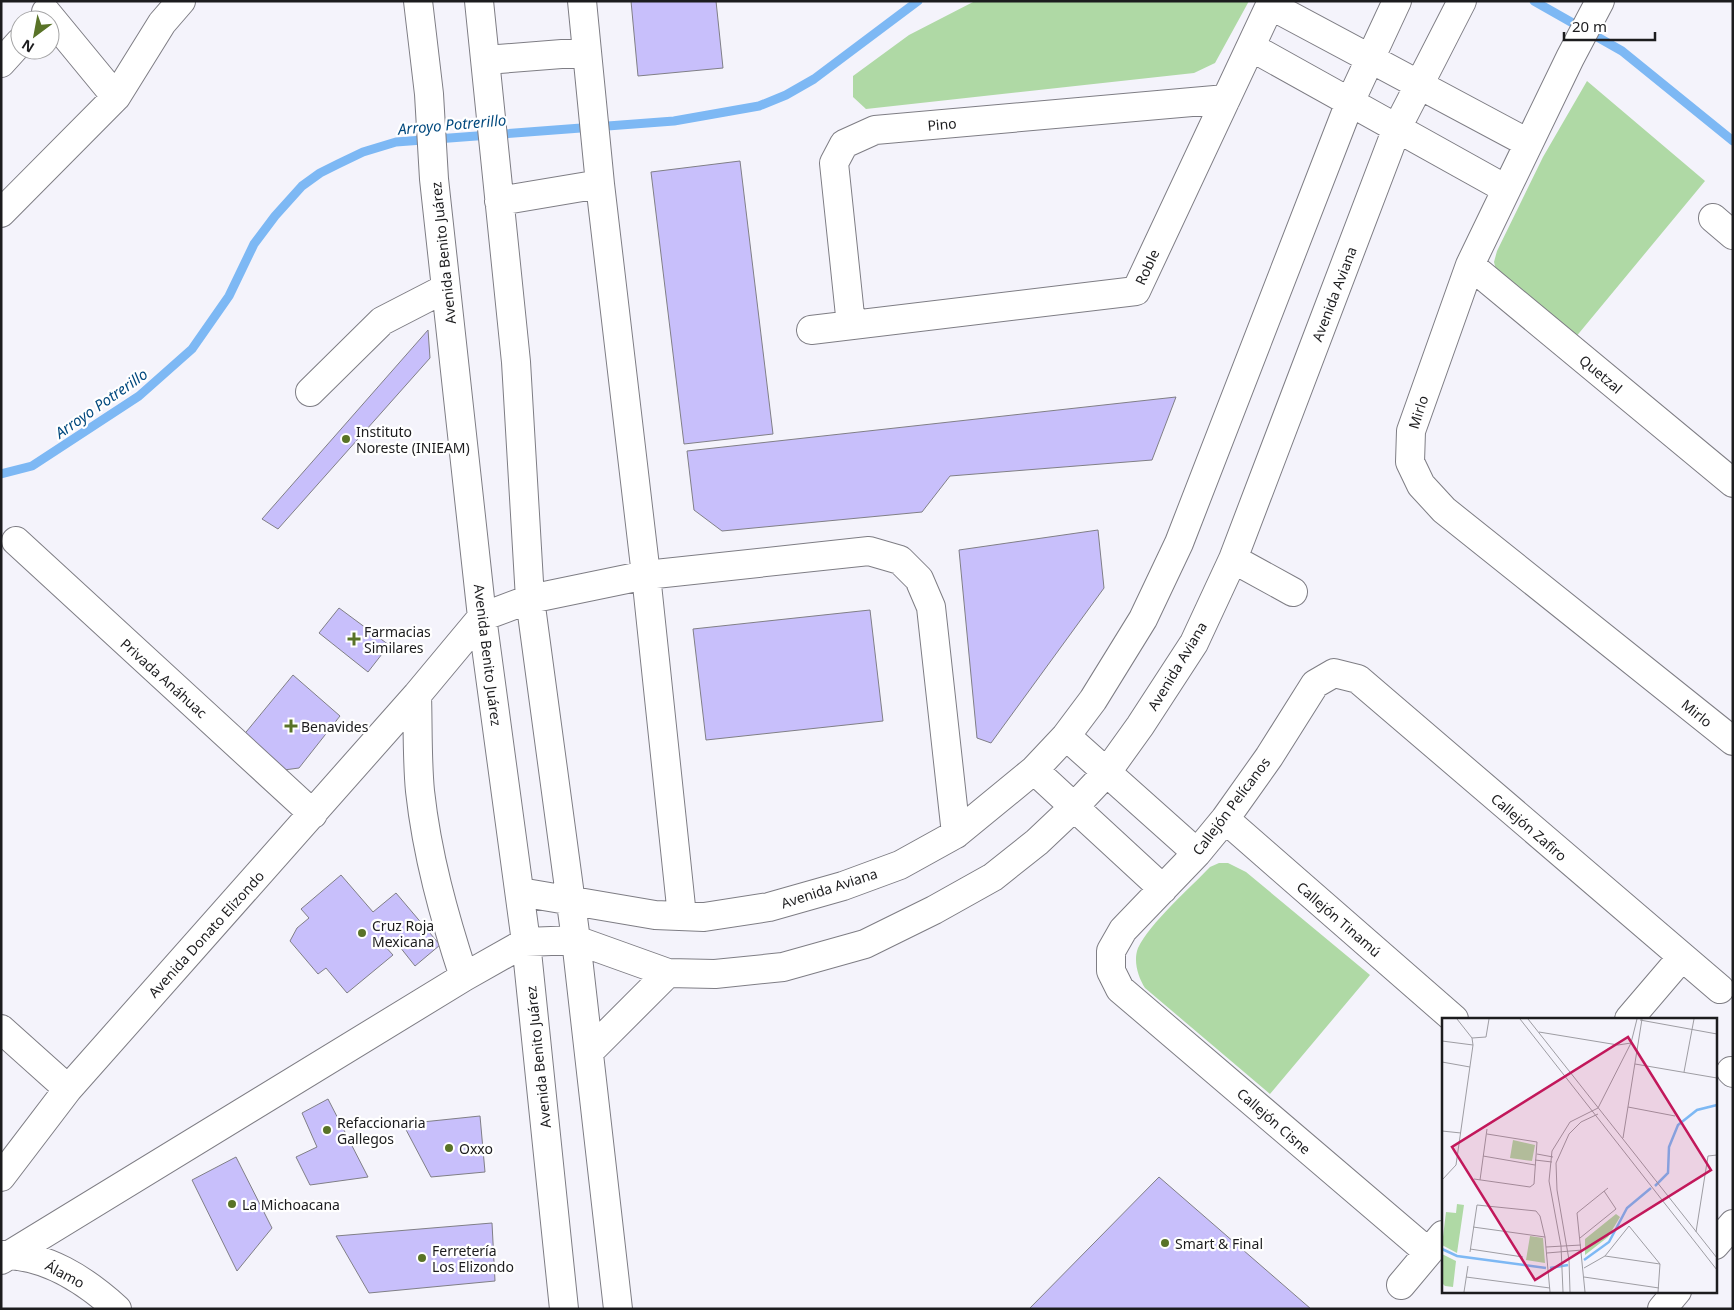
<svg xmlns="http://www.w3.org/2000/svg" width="1734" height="1310" font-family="'Noto Sans',sans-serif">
	<rect width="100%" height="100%" fill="#f4f3fb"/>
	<!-- green -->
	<path fill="#afd9a5" d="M 975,1 L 1249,1 L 1215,63 L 1194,73 L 866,109 L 853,97 L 853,76 L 909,35 Z
		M 1587,81 L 1705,181 L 1575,338 L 1497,274 L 1494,262 L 1497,251 L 1543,157 Z
		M 1219,863 L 1228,863 L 1246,872 L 1370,975 L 1270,1094 L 1145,988 C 1138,977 1133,961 1138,948 C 1150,923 1190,888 1210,867 Z"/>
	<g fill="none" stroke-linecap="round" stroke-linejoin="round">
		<!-- stream -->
		<path stroke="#7db8f4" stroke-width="9" d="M 1534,1 L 1622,51 L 1733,141
			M 1,474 L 32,466 L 139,396 L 192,349 L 229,296 L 254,244 L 275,216 L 302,186 L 320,173 L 338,164 L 363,152 L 396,142 L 674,121 L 759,106 L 786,95 L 814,79 L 918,1"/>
	</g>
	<!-- building -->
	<path fill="#c8bffb" stroke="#807f86" d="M 631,1 L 716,1 L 723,68 L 638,76 Z
		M 740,161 L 773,434 L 684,444 L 651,172 Z
		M 428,330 L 430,358 L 278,529 L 262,519 Z
		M 1176,397 L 1152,460 L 950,476 L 922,512 L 722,531 L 694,510 L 687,451 Z
		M 1098,530 L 1104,588 L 991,743 L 977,738 L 959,550 Z
		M 339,608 L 389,645 L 368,672 L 319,633 Z
		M 870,610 L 883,721 L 706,740 L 693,629 Z
		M 293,675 L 340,716 L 299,768 L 284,770 L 242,737 Z
		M 341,875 L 373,912 L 396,893 L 440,945 L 415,966 L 392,937 L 383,944 L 393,955 L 347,993 L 326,968 L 318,974 L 290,941 L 297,928 L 309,918 L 301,909 Z
		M 328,1099 L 368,1177 L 310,1185 L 296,1157 L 317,1147 L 302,1113 Z
		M 480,1116 L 485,1172 L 431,1177 L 403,1124 Z
		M 236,1157 L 272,1228 L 237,1271 L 192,1180 Z
		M 1159,1177 L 1311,1309 L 1029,1309 Z
		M 492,1223 L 495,1281 L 369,1293 L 336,1236 Z"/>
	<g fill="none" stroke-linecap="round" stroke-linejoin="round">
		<defs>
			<path id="minor" d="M 418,1 L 429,94 L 434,179 L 482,617 L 526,942 L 564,1309
				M 479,1 L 516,362 L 530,599 L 576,940 L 618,1309
				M 582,1 L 600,184 L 646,575 L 682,916
				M 1600,1 L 1570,58 L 1470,265 L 1411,431 L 1410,462 L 1421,485 L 1444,510 L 1733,741
				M 1270,5 L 1528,143
				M 46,12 L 116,97 L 162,23 L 181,1
				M 1251,47 L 1506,189
				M 486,60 L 587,52
				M 1,63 L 20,42
				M 499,201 L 600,184
				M 1,213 L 116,97
				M 1713,218 L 1733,235
				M 1470,265 L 1733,483
				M 851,325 L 834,163 L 844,144 L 875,130 L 1226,99
				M 811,330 L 1136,291 L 1272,1
				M 310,392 L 382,321 L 446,288
				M 16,541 L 313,814
				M 1233,559 L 1293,592
				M 417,695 C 418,727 417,760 420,791 C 427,855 444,916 464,977
				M 1066,736 L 1197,853
				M 1034,770 L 1163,889
				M 1225,819 L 1454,1019
				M 520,892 L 655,915 L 704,917 L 769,907 L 843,886 L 900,865 L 956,834 L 1034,770 L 1066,736 L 1093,700 L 1143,619 L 1179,543 L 1350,102 L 1397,1
				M 1629,1019 L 1682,957
				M 1,1029 L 68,1089
				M 589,1052 L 668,973
				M 1731,1071 L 1733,1073
				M 1,1177 L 68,1089 L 417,695 L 482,617 L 530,599 L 646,575 L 869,551 L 900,560 L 919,579 L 931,607 L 956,834
				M 1715,1245 L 1733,1224
				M 1428,1252 L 1120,989 L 1111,971 L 1111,951 L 1123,930 L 1197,853 L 1225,819 L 1269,757 L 1315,684 L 1334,673 L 1358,679 L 1720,989
				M 1,1255 C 46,1254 85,1280 117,1309
				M 1,1260 L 464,977 L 526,942 L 576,940 L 668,973 L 715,974 L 783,967 L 865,944 L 934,910 L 993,877 L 1037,842 L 1074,807 L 1107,772 L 1140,726 L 1194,643 L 1233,559 L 1397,128 L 1462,1
				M 1401,1285 L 1443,1235
				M 1662,1309 L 1677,1291"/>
		</defs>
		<!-- minor casing -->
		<use href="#minor" stroke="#7e7d84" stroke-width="30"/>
		<!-- minor -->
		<use href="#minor" stroke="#fff" stroke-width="28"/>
	</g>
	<!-- markers -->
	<g fill="#597327" stroke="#fff" stroke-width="2">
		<circle cx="346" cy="439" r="5"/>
		<path d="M351.5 631.5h5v5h5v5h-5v5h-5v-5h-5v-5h5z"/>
		<path d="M288.5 718.5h5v5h5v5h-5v5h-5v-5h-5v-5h5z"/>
		<circle cx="362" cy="933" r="5"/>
		<circle cx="327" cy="1130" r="5"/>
		<circle cx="449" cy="1148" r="5"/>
		<circle cx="232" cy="1204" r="5"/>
		<circle cx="1165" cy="1243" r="5"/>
		<circle cx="422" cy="1258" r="5"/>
	</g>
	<g text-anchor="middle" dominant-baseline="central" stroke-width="4.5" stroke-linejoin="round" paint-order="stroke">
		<!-- street labels -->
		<g font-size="14" fill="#1c1c1e" stroke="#fff">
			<text transform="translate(942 124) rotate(-5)">Pino</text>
			<text transform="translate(443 253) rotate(-96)">Avenida Benito Juárez</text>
			<text transform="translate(1147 267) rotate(-65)">Roble</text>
			<text transform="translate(1334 294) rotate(-69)">Avenida Aviana</text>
			<text transform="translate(1601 374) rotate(40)">Quetzal</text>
			<text transform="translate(1418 412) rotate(-72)">Mirlo</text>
			<text transform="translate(488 655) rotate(83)">Avenida Benito Juárez</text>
			<text transform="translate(1177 666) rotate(-59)">Avenida Aviana</text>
			<text transform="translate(164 678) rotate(42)">Privada Anáhuac</text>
			<text transform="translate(1697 713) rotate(39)">Mirlo</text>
			<text transform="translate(1231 806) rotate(-53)">Callejón Pelícanos</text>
			<text transform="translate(1529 827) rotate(41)">Callejón Zafiro</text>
			<text transform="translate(829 888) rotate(-18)">Avenida Aviana</text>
			<text transform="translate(1339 919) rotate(41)">Callejón Tinamú</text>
			<text transform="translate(206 934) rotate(-48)">Avenida Donato Elizondo</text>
			<text transform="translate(538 1057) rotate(-96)">Avenida Benito Juárez</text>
			<text transform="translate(1274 1121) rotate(41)">Callejón Cisne</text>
			<text transform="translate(65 1274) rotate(28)">Álamo</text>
		</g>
		<!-- poi labels -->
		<g font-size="14" fill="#1c1c1e" stroke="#fff" text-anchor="start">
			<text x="356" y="431">Instituto<tspan x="356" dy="16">Noreste (INIEAM)</tspan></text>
			<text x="364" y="631">Farmacias<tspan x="364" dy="16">Similares</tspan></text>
			<text x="301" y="726">Benavides</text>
			<text x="372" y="925">Cruz Roja<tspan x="372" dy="16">Mexicana</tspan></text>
			<text x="337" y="1122">Refaccionaria<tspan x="337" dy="16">Gallegos</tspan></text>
			<text x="459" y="1148">Oxxo</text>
			<text x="242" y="1204">La Michoacana</text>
			<text x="1175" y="1243">Smart &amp; Final</text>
			<text x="432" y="1250">Ferretería<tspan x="432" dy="16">Los Elizondo</tspan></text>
		</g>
		<!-- water labels -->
		<g font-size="15" font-style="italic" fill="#01487d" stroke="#fff">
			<text transform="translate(452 124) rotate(-5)">Arroyo Potrerillo</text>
			<text transform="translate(101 403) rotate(-35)">Arroyo Potrerillo</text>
		</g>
	</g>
	<!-- overview -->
	<g transform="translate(1442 1018)">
		<rect width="275" height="275" fill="#f4f3fb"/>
		<path d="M 71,122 L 93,127 L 90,143 L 68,140 ZM 15,186 L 22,187 L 15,235 L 0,227 L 4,194 L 14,195 ZM 174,196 L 178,199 L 166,219 L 143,237 L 143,221 ZM 88,218 L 101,220 L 103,245 L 84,242 ZM 0,236 L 14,243 L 11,269 L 3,268 L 0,265 Z" fill="#afd9a5"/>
		<path fill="none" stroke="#7db8f4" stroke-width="2.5" d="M 213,168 L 226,155 L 227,129 L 236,107 L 255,92 L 275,87M 0,231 L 15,238 L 104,250M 142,242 L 167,224 L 185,190 L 209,170M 108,250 L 126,247"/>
		<path fill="none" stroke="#9e9da3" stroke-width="1" d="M 78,1 L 275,252M 86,1 L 275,240M 198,2 L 275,16M 97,14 L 176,27 L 189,25M 30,20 L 44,19 L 47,1M 0,23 L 31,27M 0,44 L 28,49M 193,46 L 275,60M 242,54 L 252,1M 186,89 L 233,98M 0,113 L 19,115M 181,120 L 200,1M 95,136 L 111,139M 41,138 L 93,147M 93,142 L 110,144M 32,161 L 88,169 L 92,166 L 95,124 L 45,116M 0,162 L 14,147 L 31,27 L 30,20 L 15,1M 38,162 L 45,111M 31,209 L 103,219M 254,214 L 266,138 L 275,137M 138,220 L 174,191 L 162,173M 104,229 L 139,227M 28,231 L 81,239M 28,234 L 35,187 L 94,193 L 98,198 L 103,219 L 108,274M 105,235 L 140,232M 163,238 L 218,246M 142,250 L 163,238 L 187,208 L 218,246 L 216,274M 24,259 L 108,270M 142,259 L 217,270M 22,274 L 26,248M 121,274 L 119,228 L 107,163 L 110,133 L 128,104 L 156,90 L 189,25 L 195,1M 128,274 L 127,242 L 115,172 L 114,145 L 127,116 L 139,104 L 156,96M 143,274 L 135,195 L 166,170"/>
		<path fill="#c2185b" fill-opacity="0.15" stroke="#c2185b" stroke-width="2.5" d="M 186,19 L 269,152 L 93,262 L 10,129 Z"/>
		<rect width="275" height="275" fill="none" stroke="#1c1c1e" stroke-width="2.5"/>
	</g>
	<!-- border -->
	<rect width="1734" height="1310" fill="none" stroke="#1c1c1e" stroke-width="5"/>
	<!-- north arrow -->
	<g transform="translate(35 35) rotate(212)"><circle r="24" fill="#ffffff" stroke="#a4a4a5"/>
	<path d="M0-4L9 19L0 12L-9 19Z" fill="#597327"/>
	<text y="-8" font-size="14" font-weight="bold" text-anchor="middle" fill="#1c1c1e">N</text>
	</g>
	<!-- scale -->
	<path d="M1564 32v8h91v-8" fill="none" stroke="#1c1c1e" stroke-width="2.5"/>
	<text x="1572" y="32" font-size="15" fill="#1c1c1e" stroke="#ffffff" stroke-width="4" paint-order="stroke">20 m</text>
</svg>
